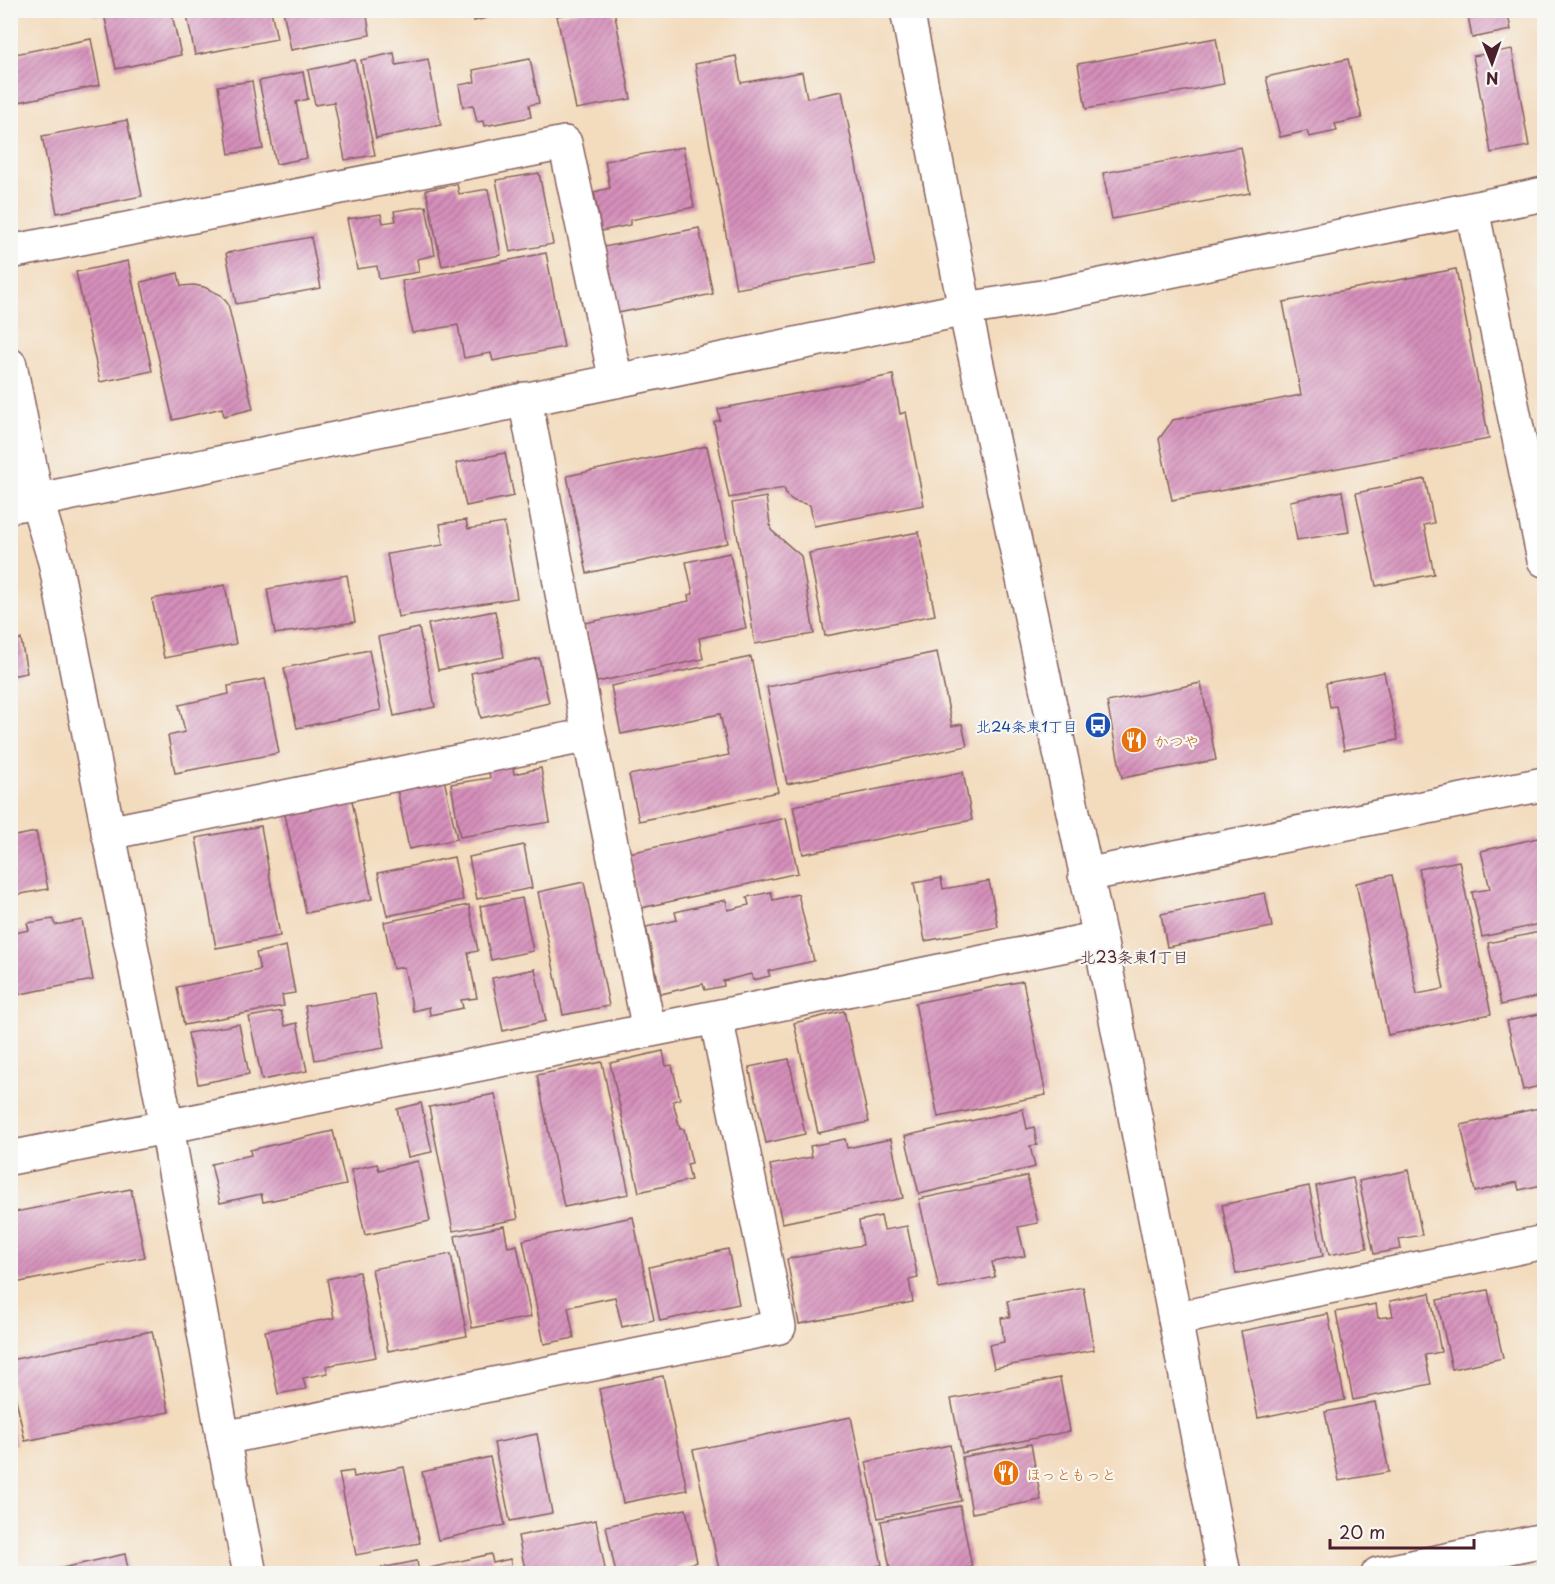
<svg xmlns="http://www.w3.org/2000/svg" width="1555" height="1584" font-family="'Playpen Sans','Klee One',sans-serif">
	<defs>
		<pattern id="building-hatch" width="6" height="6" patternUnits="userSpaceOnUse" patternTransform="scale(1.5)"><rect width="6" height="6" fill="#d590bb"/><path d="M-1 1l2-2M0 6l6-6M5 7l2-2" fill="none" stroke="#af7598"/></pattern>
	</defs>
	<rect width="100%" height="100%" fill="#f6f6f2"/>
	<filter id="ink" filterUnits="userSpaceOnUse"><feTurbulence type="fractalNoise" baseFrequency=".0167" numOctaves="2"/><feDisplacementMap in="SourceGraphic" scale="12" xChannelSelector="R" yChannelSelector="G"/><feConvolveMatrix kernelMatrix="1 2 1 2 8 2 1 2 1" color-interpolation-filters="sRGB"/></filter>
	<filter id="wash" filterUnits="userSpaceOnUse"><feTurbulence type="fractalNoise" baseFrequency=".008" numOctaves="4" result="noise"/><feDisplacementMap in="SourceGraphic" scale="24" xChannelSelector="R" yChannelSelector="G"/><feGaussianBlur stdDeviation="1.35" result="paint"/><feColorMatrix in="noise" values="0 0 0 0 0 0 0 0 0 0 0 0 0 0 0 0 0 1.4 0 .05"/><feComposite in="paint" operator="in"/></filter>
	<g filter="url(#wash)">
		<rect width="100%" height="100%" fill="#f3dbbd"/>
		<g id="blocks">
			<!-- building -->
			<path fill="url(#building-hatch)" d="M 94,10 L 171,10 L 181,55 L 116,69 L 104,14 L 95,16 Z
				M 186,10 L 271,10 L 277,39 L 195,55 Z
				M 283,10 L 366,10 L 370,35 L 291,50 Z
				M 385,10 L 420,10 L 420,12 L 386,17 Z
				M 472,10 L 516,10 L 516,11 L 474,21 Z
				M 586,10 L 614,10 L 631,99 L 576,109 L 557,16 Z
				M 1467,10 L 1507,10 L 1511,30 L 1472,38 Z
				M 1216,38 L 1224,84 L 1086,109 L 1078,64 Z
				M 91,39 L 100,85 L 19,102 L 10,55 Z
				M 1512,49 L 1529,146 L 1491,153 L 1473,56 Z
				M 394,53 L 396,65 L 428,59 L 441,125 L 376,138 L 361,60 Z
				M 736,56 L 741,83 L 802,72 L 807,98 L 842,91 L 875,264 L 736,289 L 695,64 Z
				M 530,59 L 539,103 L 529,105 L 531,117 L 484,126 L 483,121 L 477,122 L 473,105 L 463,107 L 459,85 L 475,82 L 473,70 Z
				M 1348,59 L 1362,118 L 1335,124 L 1337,131 L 1309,137 L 1307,131 L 1280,137 L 1266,77 Z
				M 355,60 L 375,155 L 345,160 L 334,102 L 315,105 L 308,70 Z
				M 303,72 L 308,99 L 296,102 L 307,158 L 276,164 L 259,81 Z
				M 252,81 L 263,149 L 229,154 L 218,86 Z
				M 127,120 L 142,196 L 57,213 L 42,136 Z
				M 683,147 L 694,207 L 630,220 L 630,225 L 601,231 L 594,192 L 610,188 L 605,161 Z
				M 1241,147 L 1250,193 L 1112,219 L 1103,173 Z
				M 539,173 L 553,244 L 510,252 L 496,180 Z
				M 457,184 L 459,194 L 488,189 L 501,255 L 442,266 L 426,190 Z
				M 426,206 L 435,255 L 417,259 L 419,272 L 379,279 L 377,266 L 357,269 L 347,219 L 381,214 L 383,223 L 396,221 L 394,211 Z
				M 699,228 L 713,294 L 618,313 L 604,247 Z
				M 311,237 L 321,288 L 236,304 L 226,253 Z
				M 546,253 L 564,347 L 493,361 L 491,353 L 464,358 L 458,325 L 412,333 L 402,281 Z
				M 128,261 L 152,371 L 100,382 L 76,272 Z
				M 1456,269 L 1489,439 L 1172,500 L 1159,439 L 1173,420 L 1301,395 L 1283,302 Z
				M 178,273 L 181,286 L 194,285 L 204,287 L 221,295 L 228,304 L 253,409 L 224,416 L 222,408 L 173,420 L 141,282 Z
				M 893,375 L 900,414 L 906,412 L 924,505 L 814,526 L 810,505 L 794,501 L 787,496 L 784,488 L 729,498 L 714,422 L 720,420 L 718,409 Z
				M 707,446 L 728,543 L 587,573 L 567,476 Z
				M 505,453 L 514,496 L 466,506 L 456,463 Z
				M 1425,479 L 1434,523 L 1424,525 L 1434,574 L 1376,586 L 1356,493 Z
				M 1342,491 L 1349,532 L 1297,540 L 1290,501 Z
				M 766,497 L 771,530 L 801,556 L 814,634 L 755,644 L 732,503 Z
				M 466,520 L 468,529 L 504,523 L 517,598 L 398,617 L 387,554 L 443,545 L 440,524 Z
				M 919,532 L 935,615 L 825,636 L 809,553 Z
				M 730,553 L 746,628 L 699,638 L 703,659 L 597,682 L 585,623 L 689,601 L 688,595 L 693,594 L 686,562 Z
				M 347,575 L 355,622 L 275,634 L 267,589 Z
				M 225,585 L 236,644 L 164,658 L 152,599 Z
				M 495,611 L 504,657 L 438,670 L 428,624 Z
				M 419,628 L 435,707 L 394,716 L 378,637 Z
				M 21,639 L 27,673 L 10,676 L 10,641 Z
				M 369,650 L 381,710 L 297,728 L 284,668 Z
				M 937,652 L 952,726 L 962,724 L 967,746 L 787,784 L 767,687 Z
				M 751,657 L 778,792 L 639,821 L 629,775 L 729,755 L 720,714 L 621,734 L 611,686 Z
				M 539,658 L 549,703 L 481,718 L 471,673 Z
				M 1384,672 L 1398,740 L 1344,750 L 1336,706 L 1330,707 L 1326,683 Z
				M 265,679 L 279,753 L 175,773 L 168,736 L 185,732 L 179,705 L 229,694 L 228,686 Z
				M 1201,683 L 1216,760 L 1122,778 L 1107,702 Z
				M 512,762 L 514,774 L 541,768 L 550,822 L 460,837 L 451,784 L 490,778 L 488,767 Z
				M 963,772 L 972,820 L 803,854 L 793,806 Z
				M 444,779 L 457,839 L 409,849 L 397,789 Z
				M 351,796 L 372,899 L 306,913 L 284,810 Z
				M 786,818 L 798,873 L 641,908 L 629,853 Z
				M 261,826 L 280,936 L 216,948 L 196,838 Z
				M 36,832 L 48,889 L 10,896 L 10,837 Z
				M 1538,838 L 1544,866 L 1544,923 L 1482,937 L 1472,892 L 1490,889 L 1481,851 Z
				M 524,845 L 532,888 L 477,899 L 469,857 Z
				M 454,857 L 463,900 L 387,916 L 378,873 Z
				M 1459,861 L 1491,1014 L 1388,1035 L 1356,883 L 1392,875 L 1417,994 L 1444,989 L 1419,869 Z
				M 941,878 L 943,889 L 989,881 L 998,927 L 925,941 L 914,883 Z
				M 584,882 L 609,1006 L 563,1015 L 538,892 Z
				M 771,892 L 773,900 L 798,894 L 814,961 L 768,971 L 770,976 L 753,980 L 751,974 L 723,981 L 724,986 L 705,990 L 703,984 L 661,994 L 646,927 L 677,920 L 675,912 L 726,900 L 728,910 L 749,905 L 747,897 Z
				M 1265,893 L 1272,927 L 1167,947 L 1161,914 Z
				M 522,898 L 533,951 L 491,960 L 480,906 Z
				M 469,905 L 478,951 L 468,953 L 477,998 L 461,1000 L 463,1008 L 430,1015 L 429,1007 L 413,1011 L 404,967 L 393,969 L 384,922 Z
				M 53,919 L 55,925 L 82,920 L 93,980 L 10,996 L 10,934 L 29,930 L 27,923 Z
				M 1544,931 L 1544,995 L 1501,1005 L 1488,943 Z
				M 286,946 L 295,993 L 282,995 L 284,1006 L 184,1025 L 177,987 L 260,970 L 256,953 Z
				M 535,969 L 546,1021 L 503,1031 L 492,978 Z
				M 1023,981 L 1046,1095 L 938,1117 L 915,1003 Z
				M 375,994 L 384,1048 L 315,1060 L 305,1006 Z
				M 281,1011 L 285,1026 L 297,1023 L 307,1071 L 262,1080 L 249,1017 Z
				M 844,1011 L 869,1122 L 818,1133 L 794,1023 Z
				M 1544,1013 L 1544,1085 L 1523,1090 L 1507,1021 Z
				M 239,1024 L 249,1074 L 198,1084 L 188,1033 Z
				M 663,1051 L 666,1066 L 672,1065 L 680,1099 L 673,1101 L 680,1129 L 684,1129 L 692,1163 L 687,1164 L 691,1180 L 639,1192 L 610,1063 Z
				M 789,1059 L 805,1134 L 766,1143 L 749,1067 Z
				M 602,1062 L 629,1194 L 564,1207 L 537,1075 Z
				M 495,1094 L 518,1219 L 453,1231 L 429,1107 Z
				M 421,1103 L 432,1152 L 408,1157 L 397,1109 Z
				M 1544,1107 L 1544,1177 L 1540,1178 L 1542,1185 L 1519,1190 L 1517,1182 L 1475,1192 L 1461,1125 Z
				M 1023,1109 L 1027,1129 L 1034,1127 L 1037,1145 L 1030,1146 L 1035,1167 L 919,1194 L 905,1136 Z
				M 333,1131 L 346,1185 L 263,1202 L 261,1194 L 220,1203 L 211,1164 L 251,1155 L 250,1150 Z
				M 845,1139 L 847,1148 L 891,1139 L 903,1198 L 782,1223 L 770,1165 L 812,1157 L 810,1146 Z
				M 418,1161 L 430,1221 L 365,1235 L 351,1170 L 377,1164 L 379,1170 Z
				M 1409,1170 L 1422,1235 L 1399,1239 L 1401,1249 L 1374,1254 L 1359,1181 Z
				M 1027,1176 L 1038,1223 L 1018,1227 L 1025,1256 L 992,1262 L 995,1277 L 939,1289 L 919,1199 Z
				M 1353,1178 L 1367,1248 L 1329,1255 L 1316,1186 Z
				M 1309,1186 L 1323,1256 L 1236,1274 L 1222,1205 Z
				M 131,1189 L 145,1257 L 10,1284 L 10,1213 Z
				M 881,1216 L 884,1230 L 907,1226 L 918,1278 L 909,1280 L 913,1302 L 799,1324 L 787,1259 L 863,1245 L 859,1221 Z
				M 633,1217 L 654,1320 L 622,1327 L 615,1297 L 568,1307 L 574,1338 L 544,1344 L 523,1240 Z
				M 504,1226 L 508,1247 L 517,1245 L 531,1317 L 472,1328 L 455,1236 Z
				M 728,1249 L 739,1304 L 660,1321 L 649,1267 Z
				M 451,1254 L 467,1336 L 388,1351 L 372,1269 Z
				M 359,1272 L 376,1357 L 326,1366 L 328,1373 L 303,1378 L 306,1389 L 278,1394 L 265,1331 L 334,1318 L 327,1279 Z
				M 1083,1287 L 1094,1350 L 994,1368 L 989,1345 L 1004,1342 L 1001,1318 L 1010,1317 L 1007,1301 Z
				M 1488,1290 L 1503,1358 L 1452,1369 L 1437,1300 Z
				M 1430,1293 L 1441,1352 L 1425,1355 L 1431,1384 L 1353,1400 L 1336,1312 L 1376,1304 L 1378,1318 L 1393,1316 L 1390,1301 Z
				M 1328,1314 L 1345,1400 L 1258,1418 L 1241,1331 Z
				M 152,1331 L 169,1412 L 25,1441 L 10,1371 L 10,1360 Z
				M 663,1376 L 687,1490 L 623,1503 L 599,1389 Z
				M 1060,1378 L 1070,1431 L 962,1453 L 951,1399 Z
				M 1375,1402 L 1389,1472 L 1339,1481 L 1325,1412 Z
				M 851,1417 L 882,1565 L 838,1574 L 720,1574 L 693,1450 Z
				M 10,1424 L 12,1424 L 16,1444 L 10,1445 Z
				M 537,1434 L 552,1513 L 510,1521 L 494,1443 Z
				M 1031,1444 L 1041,1500 L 972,1513 L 962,1457 Z
				M 950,1445 L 961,1501 L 878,1518 L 866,1462 Z
				M 490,1457 L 505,1525 L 438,1540 L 422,1472 Z
				M 404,1467 L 420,1543 L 356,1555 L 339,1473 L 353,1471 L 354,1477 Z
				M 960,1506 L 972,1567 L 938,1574 L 891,1574 L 881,1521 Z
				M 686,1509 L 697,1562 L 677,1567 L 679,1574 L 616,1574 L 606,1526 Z
				M 596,1520 L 606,1574 L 526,1574 L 518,1536 Z
				M 125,1554 L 129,1574 L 40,1574 L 40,1573 Z
				M 491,1554 L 493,1563 L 510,1559 L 513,1574 L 422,1574 L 421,1570 Z
				M 417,1561 L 419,1574 L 365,1574 L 365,1571 Z"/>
		</g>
	</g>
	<g filter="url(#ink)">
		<use href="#blocks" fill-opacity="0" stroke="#85615e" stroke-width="1.5"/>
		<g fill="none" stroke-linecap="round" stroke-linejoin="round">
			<defs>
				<path id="street" d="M 1472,209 L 1544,560
					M 10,252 L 565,143 L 616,381
					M 525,399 L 589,735 L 649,1030
					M 10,506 L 965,309 L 1048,296 L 1544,194
					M 108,833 L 589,735
					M 1085,875 L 1544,784
					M 10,1158 L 716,1017 L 1100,938
					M 1175,1319 L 1544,1242
					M 223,1438 L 779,1327 L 716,1017"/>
				<path id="secondary" d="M 907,10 L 965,309 L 1100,938 L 1175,1319 L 1224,1574
					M 10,365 L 37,501 L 55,562 L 167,1127 L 223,1438 L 250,1574"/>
				<path id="primary" d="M 1378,1574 L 1544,1540"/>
			</defs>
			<!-- street casing -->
			<use href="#street" stroke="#85615e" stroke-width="36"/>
			<!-- secondary casing -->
			<use href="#secondary" stroke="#85615e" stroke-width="36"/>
			<!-- primary casing -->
			<use href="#primary" stroke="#85615e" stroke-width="36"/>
			<!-- street -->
			<use href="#street" stroke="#fff" stroke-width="33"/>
			<!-- secondary -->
			<use href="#secondary" stroke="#fff" stroke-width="33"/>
			<!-- primary -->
			<use href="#primary" stroke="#fff" stroke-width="33"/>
		</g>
	</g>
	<!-- icons -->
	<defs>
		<symbol id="bus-disc" viewBox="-11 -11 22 22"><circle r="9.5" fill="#1a4fb4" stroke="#f6f6f2"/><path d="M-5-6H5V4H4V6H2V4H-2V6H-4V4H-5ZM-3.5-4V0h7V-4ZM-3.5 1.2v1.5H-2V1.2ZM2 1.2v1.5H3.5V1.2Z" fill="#fff"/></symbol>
		<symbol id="restaurant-disc" viewBox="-11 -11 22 22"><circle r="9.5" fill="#e8710a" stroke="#f6f6f2"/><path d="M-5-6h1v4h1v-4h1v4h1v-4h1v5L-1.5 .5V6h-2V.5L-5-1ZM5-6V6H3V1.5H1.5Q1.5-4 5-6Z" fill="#fff"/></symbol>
	</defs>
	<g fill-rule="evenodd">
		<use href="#bus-disc" x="1083" y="710" width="30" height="30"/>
		<use href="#restaurant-disc" x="1119" y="725" width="30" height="30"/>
		<use href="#restaurant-disc" x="991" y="1458" width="30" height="30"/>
	</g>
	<g text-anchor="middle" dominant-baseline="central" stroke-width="4.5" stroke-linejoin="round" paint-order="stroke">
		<!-- transit labels -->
		<g font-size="15" fill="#164399" stroke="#f6f6f2" text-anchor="end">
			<text x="1078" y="725">北24条東1丁目</text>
		</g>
		<!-- food labels -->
		<g font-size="15" fill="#c56008" stroke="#f6f6f2" text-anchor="start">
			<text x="1154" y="740">かつや</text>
			<text x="1026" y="1473">ほっともっと</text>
		</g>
		<!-- neighbourhood labels -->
		<g font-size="16" fill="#4a1f2b" stroke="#f6f6f2">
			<text x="1134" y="956">北23条東1丁目</text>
		</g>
	</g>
	<!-- margin -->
	<rect width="1555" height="1584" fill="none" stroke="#f6f6f2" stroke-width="36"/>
	<!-- north arrow -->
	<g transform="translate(1492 63) rotate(179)" stroke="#f6f6f2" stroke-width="4.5" paint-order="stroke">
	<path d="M0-4.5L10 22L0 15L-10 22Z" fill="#4a1f2b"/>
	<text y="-9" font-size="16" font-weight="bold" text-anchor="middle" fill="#4a1f2b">N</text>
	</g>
	<!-- scale -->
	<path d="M1330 1539v9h144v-9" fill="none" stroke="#4a1f2b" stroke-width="3"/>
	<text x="1339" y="1539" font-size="18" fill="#4a1f2b" stroke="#f6f6f2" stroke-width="4.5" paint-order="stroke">20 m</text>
</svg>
